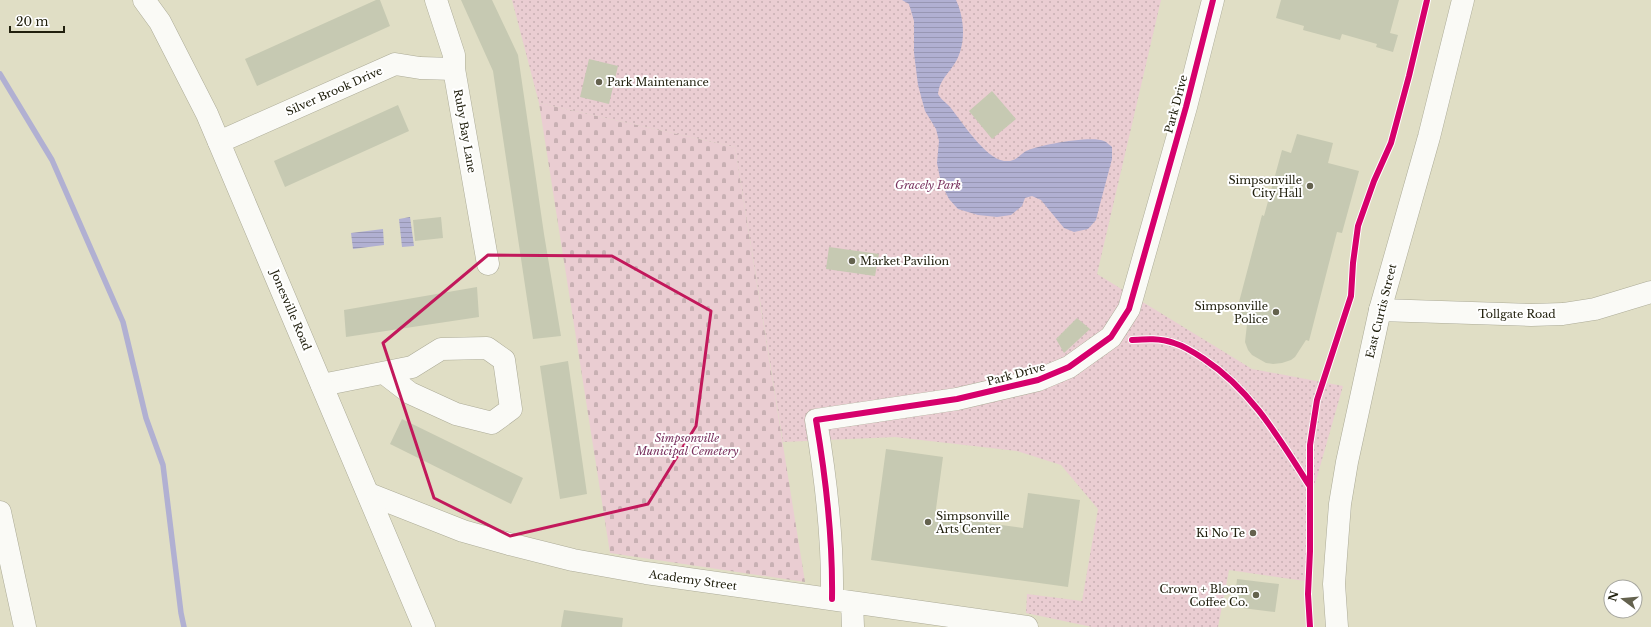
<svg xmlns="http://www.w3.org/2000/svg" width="1651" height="627" font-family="'Libre Baskerville',serif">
	<defs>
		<pattern id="cemetery-stones" width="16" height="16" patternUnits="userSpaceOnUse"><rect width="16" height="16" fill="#eacdd2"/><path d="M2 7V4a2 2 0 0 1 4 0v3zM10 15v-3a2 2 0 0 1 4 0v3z" fill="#c8b0b3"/></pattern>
		<pattern id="park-dots" width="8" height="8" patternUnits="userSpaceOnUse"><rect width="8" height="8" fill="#eacdd2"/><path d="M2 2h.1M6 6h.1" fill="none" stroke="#c8b0b3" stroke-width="1.8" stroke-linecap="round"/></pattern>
		<pattern id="water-rules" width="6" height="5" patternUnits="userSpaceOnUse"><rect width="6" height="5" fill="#b1b0d2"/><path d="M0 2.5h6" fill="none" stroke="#9897b3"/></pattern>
	</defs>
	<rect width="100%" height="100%" fill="#e0dec5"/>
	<!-- cemetery -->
	<path fill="url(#cemetery-stones)" d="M 539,103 L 735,147 L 805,582 L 610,553 Z"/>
	<!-- park -->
	<path fill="url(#park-dots)" d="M 512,0 L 1161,0 L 1097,274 L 1252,369 L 1343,386 L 1311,498 L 1305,581 L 1229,570 L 1218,627 L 1092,627 L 1026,613 L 1027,594 L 1082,601 L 1098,509 L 1061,465 L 1017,451 L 895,437 L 783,442 L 735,147 L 539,103 Z"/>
	<!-- water -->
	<path fill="url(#water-rules)" d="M 902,0 L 956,0 C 965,19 966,45 955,63 C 948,74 939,81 938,94 C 941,100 947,103 950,107 C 962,122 985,158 1004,161 C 1016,162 1018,156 1026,151 C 1038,145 1092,135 1104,141 C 1107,142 1109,145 1112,147 L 1112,159 L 1099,208 L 1096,220 L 1088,229 L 1074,232 L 1064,228 L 1041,200 L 1032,196 L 1025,198 L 1022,206 L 1011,215 L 997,217 L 978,215 L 958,209 L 949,199 L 941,183 L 937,163 L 939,141 L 936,129 L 925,111 L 918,85 L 914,53 L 914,21 L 909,4 Z
		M 410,217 L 414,246 L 402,247 L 399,219 Z
		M 383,229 L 384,245 L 353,249 L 351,233 Z"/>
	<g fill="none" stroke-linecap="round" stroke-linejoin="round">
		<!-- stream -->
		<path stroke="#b1b0d2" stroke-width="5.5" d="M 0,74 L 52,160 L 123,322 L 146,418 L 163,465 L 181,613 L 184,627"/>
	</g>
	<!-- building -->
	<path fill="#c6c9b2" d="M 376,0 L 380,0 L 390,26 L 257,86 L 245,59 Z
		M 461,0 L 492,0 L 518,55 L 544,234 L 561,336 L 533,339 L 493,71 Z
		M 1281,0 L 1399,0 L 1390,33 L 1398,35 L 1393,52 L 1376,47 L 1377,44 L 1342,34 L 1340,40 L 1303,30 L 1304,26 L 1276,18 Z
		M 589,59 L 618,66 L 609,104 L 580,97 Z
		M 992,91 L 1016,119 L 992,139 L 969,111 Z
		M 398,105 L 409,131 L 285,187 L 274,161 Z
		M 1297,134 L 1333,143 L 1328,163 L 1359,171 L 1342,233 L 1337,232 L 1309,341 L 1306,340 L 1295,357 L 1291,360 L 1282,363 L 1273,364 L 1266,363 L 1252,355 L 1248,350 L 1245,342 L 1247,324 L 1234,321 L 1262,215 L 1264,216 L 1282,150 L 1291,153 Z
		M 441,217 L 443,238 L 415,241 L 413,220 Z
		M 829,247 L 879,254 L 875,276 L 826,269 Z
		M 477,287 L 479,317 L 346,337 L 344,310 Z
		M 1077,318 L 1090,329 L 1064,353 L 1056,339 Z
		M 568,361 L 587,494 L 560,499 L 540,366 Z
		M 402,419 L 523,478 L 511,504 L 390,444 Z
		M 886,449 L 943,457 L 935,516 L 1023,528 L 1028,493 L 1080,500 L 1068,587 L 871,560 Z
		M 1237,579 L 1279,584 L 1275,612 L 1234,607 Z
		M 564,610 L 623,618 L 622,627 L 561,627 Z"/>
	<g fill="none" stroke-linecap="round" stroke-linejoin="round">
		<defs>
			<path id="minor" d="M 436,0 L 454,55 L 454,69 L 488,264
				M 219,142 L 395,64 L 420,68 L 454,69
				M 1380,310 L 1531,315 L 1563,314 L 1595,309 L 1651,292
				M 322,385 L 412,367 L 441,349 L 487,348 L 504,360 L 511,409 L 492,423 L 456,414 L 410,393 L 384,373
				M 369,494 L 463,531 L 509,544 L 573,560 L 646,573 L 1027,627
				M 0,512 L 25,627
				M 832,599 C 833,539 826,479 816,420 L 957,399 L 1038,380 L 1069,367 L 1111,337 L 1129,309 L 1186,107 L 1213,0
				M 852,602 L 853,627"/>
			<path id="tertiary" d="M 144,0 L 160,22 L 207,114 L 424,627"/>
			<path id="secondary" d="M 1337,627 L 1334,584 L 1336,556 L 1340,504 L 1347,462 L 1380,310 L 1429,137 L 1463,0"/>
		</defs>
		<!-- minor casing -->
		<use href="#minor" stroke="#acab97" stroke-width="23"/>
		<!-- tertiary casing -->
		<use href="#tertiary" stroke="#acab97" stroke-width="23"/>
		<!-- secondary casing -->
		<use href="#secondary" stroke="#acab97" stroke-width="23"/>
		<!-- minor -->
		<use href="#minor" stroke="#fafaf6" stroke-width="22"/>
		<!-- tertiary -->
		<use href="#tertiary" stroke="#fafaf6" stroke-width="22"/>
		<!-- secondary -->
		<use href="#secondary" stroke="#fafaf6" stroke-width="22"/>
		<defs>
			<path id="cycleway" d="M 1132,340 C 1146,339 1160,338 1174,343 C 1184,346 1195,353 1204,359 C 1251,390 1279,438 1309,485
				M 832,599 C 833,539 826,479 816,420 L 957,399 L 1038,380 L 1069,367 L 1111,337 L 1129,309 L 1186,107 L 1213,0
				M 1310,627 L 1308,594 L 1310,551 L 1310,445 L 1317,400 L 1351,296 L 1353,263 L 1358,226 L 1374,181 L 1391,143 L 1409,76 L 1427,0"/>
		</defs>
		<!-- cycleway casing -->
		<use href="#cycleway" stroke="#fff" stroke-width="8"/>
		<!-- cycleway -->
		<use href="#cycleway" stroke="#d6006c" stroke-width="6"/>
	</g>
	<!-- marked area -->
	<path fill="none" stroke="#c2185b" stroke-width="3" stroke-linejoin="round" d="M 488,255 L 612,256 L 711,311 L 696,426 L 648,504 L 510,536 L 434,498 L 383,343 Z"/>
	<!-- markers -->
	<g fill="#64624e" stroke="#fff" stroke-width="1.5">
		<circle cx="599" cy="82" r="4"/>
		<circle cx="1310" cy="186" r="4"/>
		<circle cx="852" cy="261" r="4"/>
		<circle cx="1276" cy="312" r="4"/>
		<circle cx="928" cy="522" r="4"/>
		<circle cx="1253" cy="533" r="4"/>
		<circle cx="1256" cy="595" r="4"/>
	</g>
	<g text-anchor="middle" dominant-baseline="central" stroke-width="4" stroke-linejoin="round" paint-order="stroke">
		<!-- poi labels -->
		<g font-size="11" fill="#21200e" stroke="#fff" text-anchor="end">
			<text x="607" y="82" text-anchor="start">Park Maintenance</text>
			<text x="1302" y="180">Simpsonville<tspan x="1302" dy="13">City Hall</tspan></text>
			<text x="860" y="261" text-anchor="start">Market Pavilion</text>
			<text x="1268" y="306">Simpsonville<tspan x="1268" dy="13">Police</tspan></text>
			<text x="936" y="516" text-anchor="start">Simpsonville<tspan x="936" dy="13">Arts Center</tspan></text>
			<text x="1245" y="533">Ki No Te</text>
			<text x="1248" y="589">Crown + Bloom<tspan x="1248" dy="13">Coffee Co.</tspan></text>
		</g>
		<!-- street labels -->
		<g font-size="11" fill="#21200e" stroke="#fff">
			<text transform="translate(334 91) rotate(-24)">Silver Brook Drive</text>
			<text transform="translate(1176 104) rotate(-75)">Park Drive</text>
			<text transform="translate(465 131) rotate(80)">Ruby Bay Lane</text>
			<text transform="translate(291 310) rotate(67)">Jonesville Road</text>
			<text transform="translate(1381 311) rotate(-76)">East Curtis Street</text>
			<text x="1517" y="314">Tollgate Road</text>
			<text transform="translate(1016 374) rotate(-15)">Park Drive</text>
			<text transform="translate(693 580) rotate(8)">Academy Street</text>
		</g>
		<!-- park labels -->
		<g font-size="11" font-style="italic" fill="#78315e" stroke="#fff">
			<text x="928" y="185">Gracely Park</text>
			<text x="687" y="438">Simpsonville<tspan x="687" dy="13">Municipal Cemetery</tspan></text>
		</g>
	</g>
	<!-- north arrow -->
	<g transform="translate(1623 599) rotate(286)"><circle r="19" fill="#ffffff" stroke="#a6a69f"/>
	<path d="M0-3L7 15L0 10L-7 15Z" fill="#64624e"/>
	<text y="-6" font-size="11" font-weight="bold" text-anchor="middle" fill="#21200e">N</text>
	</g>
	<!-- scale -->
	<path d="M10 26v6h54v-6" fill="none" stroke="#21200e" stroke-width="2"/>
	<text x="16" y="26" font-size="12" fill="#21200e" stroke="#ffffff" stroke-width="3" paint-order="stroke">20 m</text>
</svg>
